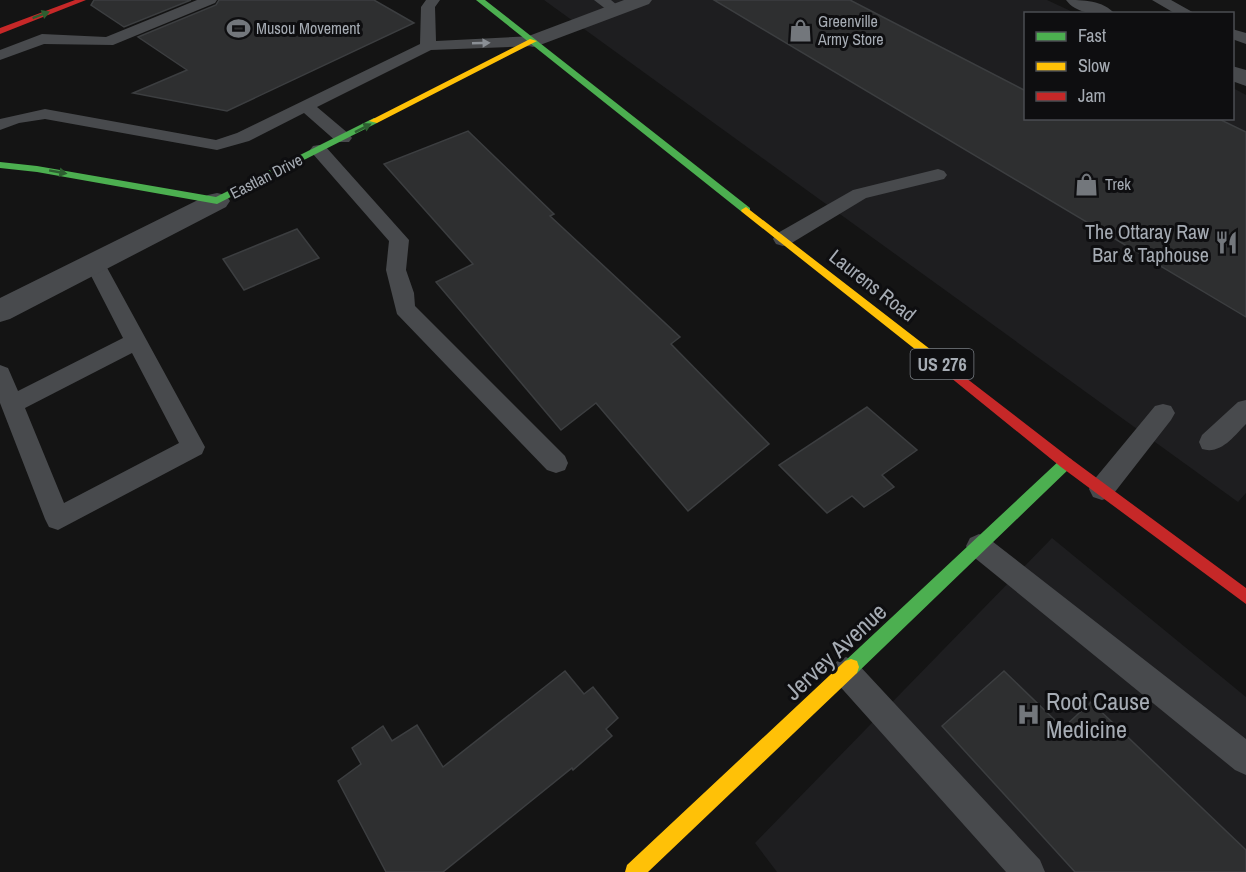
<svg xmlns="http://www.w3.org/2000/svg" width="1246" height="872" font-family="'Archivo Narrow',sans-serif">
	<rect width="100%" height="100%" fill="#141414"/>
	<!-- built -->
	<path fill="#1e1e20" d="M 544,0 L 1047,0 L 1075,13 L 1026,14 L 1026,118 L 1232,118 L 1233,88 L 1246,95 L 1246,493 L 1238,502 Z
		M 1052,538 L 1246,697 L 1246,872 L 777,872 L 755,843 Z"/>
	<!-- building -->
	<path fill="#2e2f30" stroke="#3c3e40" stroke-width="1.5" d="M 94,0 L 191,0 L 124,27 L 91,5 Z
		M 219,0 L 374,0 L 414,23 L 227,111 L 133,93 L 187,70 L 138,37 L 216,5 Z
		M 714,0 L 850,0 L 1026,91 L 1026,118 L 1217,118 L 1246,132 L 1246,317 Z
		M 468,131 L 554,214 L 550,216 L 680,337 L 671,344 L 769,444 L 688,511 L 596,403 L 561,430 L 436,282 L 473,264 L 384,164 Z
		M 297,229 L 319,258 L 244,290 L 223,259 Z
		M 867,407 L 917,450 L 882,475 L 894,487 L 864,507 L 852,496 L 827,513 L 779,465 Z
		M 565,671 L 584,694 L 593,687 L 618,718 L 606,729 L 612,736 L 573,770 L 572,768 L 443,872 L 386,872 L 338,781 L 361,764 L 352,748 L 383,726 L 392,741 L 417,725 L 443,767 Z
		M 1004,671 L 1063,728 L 1091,702 L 1246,850 L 1246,872 L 1075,872 L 942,726 Z"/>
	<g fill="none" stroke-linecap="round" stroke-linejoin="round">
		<!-- lane -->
		<path fill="#484a4d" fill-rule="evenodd" d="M 197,0 L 217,0 L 215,3 L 113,45 L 44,44 L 0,60 L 0,50 L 42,34 L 106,37 Z
			M 426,0 L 440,0 L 435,7 L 436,41 L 533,36 L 541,41 L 533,46 L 431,50 L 317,107 L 349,134 L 352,138 L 349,142 L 337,142 L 304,113 L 249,141 L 217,150 L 45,119 L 19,123 L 0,130 L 0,119 L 45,109 L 216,140 L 237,133 L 420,44 L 421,7 Z
			M 594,0 L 611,0 L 623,10 L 621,13 L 611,13 Z
			M 1152,0 L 1171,0 L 1196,14 L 1176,14 Z
			M 1232,29 L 1246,33 L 1246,44 L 1232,39 Z
			M 319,145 L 325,146 L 409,240 L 406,270 L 414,293 L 415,306 L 565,456 L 568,463 L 565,470 L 556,473 L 547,470 L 397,314 L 386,270 L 389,241 L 313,154 L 310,150 L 313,146 Z
			M 938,169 L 944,171 L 947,175 L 944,179 L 866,198 L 790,244 L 783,246 L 776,244 L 773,239 L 776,234 L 853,190 Z
			M 95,257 L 102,259 L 105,264 L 205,447 L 202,454 L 58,530 L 49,527 L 45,519 L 0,403 L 0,365 L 8,368 L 18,391 L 123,338 L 85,264 L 88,259 ZM 132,353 L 179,443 L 64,503 L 25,408 Z
			M 1246,400 L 1246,424 C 1234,436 1221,455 1202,449 L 1199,442 L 1202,435 L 1238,402 Z
			M 1163,404 L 1171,406 L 1175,413 L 1171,420 L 1111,497 L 1102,500 L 1093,497 L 1089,489 L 1093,481 L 1155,406 Z
			M 979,534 L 988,538 L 1246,739 L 1246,775 L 1235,770 L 970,554 L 966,546 L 970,538 Z
			M 846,657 L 856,662 L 1040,860 L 1045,872 L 1006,872 L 836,682 L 831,672 L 836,662 Z"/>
		<!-- street -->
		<path fill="#484a4d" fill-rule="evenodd" d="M 624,0 L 652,0 L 649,4 L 540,45 L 533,47 L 526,45 L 522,41 L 526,37 Z
			M 1066,0 C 1083,0 1103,0 1115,14 C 1098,14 1077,15 1066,0 Z
			M 1232,66 L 1246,70 L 1246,86 L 1232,81 Z
			M 217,193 L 226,195 L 230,201 L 226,207 L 10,319 L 0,322 L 0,298 L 208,195 Z"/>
		<!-- fast -->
		<path fill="#4caf50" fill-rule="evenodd" d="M 476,0 L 485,0 L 750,208 L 750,212 L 742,212 Z
			M 374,118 L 377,119 L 377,123 L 217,204 L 37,172 L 0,168 L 0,162 L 37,166 L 216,197 Z
			M 1066,457 L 1071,459 L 1073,463 L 1071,467 L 857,673 L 851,675 L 845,673 L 843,667 L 845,661 L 1061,459 Z"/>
		<!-- slow -->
		<path fill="#ffc107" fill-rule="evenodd" d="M 530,39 L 537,41 L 377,123 L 369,121 Z
			M 746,207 L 948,363 L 950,366 L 948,369 L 940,369 L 742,212 L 741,210 Z
			M 851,659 L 857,661 L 859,667 L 857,673 L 648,872 L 625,872 L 627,865 L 845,661 Z"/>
		<!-- jam -->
		<path fill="#c62828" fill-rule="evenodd" d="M 75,0 L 86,0 L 0,34 L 0,28 Z
			M 944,361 L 1071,459 L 1246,588 L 1246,604 L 1061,467 L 940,369 L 938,366 L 940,363 Z"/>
	</g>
	<!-- one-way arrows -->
	<defs><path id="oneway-solid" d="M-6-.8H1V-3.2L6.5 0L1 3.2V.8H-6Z" transform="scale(1.5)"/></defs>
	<g fill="#2d5e30">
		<use href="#oneway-solid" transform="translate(41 15) rotate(-21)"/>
		<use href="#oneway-solid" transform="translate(363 128) rotate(-27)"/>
		<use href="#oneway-solid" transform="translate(58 172) rotate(10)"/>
	</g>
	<use fill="#8a8f95" href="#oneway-solid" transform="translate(481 43) rotate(-2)"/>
	<!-- icons -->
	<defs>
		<symbol id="stadium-bare" viewBox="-9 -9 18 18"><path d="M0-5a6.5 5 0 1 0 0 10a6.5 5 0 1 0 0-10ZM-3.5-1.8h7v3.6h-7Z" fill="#73777c" stroke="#0e0e10" stroke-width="2.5" paint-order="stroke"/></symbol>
		<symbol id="shop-bare" viewBox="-9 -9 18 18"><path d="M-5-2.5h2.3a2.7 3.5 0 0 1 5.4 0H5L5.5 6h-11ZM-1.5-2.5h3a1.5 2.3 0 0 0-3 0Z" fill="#73777c" stroke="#0e0e10" stroke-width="2.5" paint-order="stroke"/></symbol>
		<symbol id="restaurant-bare" viewBox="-9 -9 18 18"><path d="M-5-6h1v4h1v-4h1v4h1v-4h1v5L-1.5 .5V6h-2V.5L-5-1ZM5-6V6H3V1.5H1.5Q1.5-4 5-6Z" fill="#73777c" stroke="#0e0e10" stroke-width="2.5" paint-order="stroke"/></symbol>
		<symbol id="hospital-bare" viewBox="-9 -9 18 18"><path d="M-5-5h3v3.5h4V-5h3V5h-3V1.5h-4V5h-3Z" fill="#73777c" stroke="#0e0e10" stroke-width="2.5" paint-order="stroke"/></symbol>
	</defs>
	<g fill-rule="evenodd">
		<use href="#stadium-bare" x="222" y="12" width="33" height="33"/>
		<use href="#shop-bare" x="784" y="14" width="33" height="33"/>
		<use href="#shop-bare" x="1070" y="168" width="33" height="33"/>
		<use href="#restaurant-bare" x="1210" y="226" width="33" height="33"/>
		<use href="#hospital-bare" x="1012" y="698" width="33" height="33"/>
	</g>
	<g text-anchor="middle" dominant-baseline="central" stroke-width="6" stroke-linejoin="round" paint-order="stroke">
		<!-- far-poi labels -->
		<g font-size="16" fill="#a6acb4" stroke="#0e0e10" text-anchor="start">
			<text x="818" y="21">Greenville<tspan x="818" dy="18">Army Store</tspan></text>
			<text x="256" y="28">Musou Movement</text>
			<text x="1105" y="184">Trek</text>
		</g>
		<!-- far-street labels -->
		<g font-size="16" fill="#a6acb4" stroke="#0e0e10">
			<text transform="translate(266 176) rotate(-27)">Eastlan Drive</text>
		</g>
		<!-- shield labels -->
		<rect fill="#0e0e10" stroke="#787d83" stroke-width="1.5" x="910.5" y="349" width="63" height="30" rx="4.5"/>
		<g font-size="18" font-weight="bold" fill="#a6acb4">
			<text x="942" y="364">US 276</text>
		</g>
		<!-- poi labels -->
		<g font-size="20" fill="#a6acb4" stroke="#0e0e10" text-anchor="end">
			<text x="1209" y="231">The Ottaray Raw<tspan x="1209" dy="23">Bar &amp; Taphouse</tspan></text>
		</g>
		<!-- street labels -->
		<g font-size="20" fill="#a6acb4" stroke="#0e0e10">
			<text transform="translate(873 285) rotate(38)">Laurens Road</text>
		</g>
		<!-- near-street labels -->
		<g font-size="24" fill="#a6acb4" stroke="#0e0e10">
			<text transform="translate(835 651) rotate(-43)">Jervey Avenue</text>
		</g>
		<!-- near-poi labels -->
		<g font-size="24" fill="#a6acb4" stroke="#0e0e10" text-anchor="start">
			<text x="1046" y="701">Root Cause<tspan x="1046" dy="28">Medicine</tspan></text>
		</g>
	</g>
	<!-- legend -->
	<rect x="1024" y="12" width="210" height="108" fill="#0e0e10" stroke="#4b4d52" stroke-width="1.5"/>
	<rect x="1036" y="32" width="30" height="9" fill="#4caf50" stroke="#4b4d52" stroke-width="1.5"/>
	<text x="1078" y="42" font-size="18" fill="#a6acb4">Fast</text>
	<rect x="1036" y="62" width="30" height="9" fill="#ffc107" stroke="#4b4d52" stroke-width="1.5"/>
	<text x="1078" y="72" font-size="18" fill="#a6acb4">Slow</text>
	<rect x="1036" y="92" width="30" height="9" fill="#c62828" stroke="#4b4d52" stroke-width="1.5"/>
	<text x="1078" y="102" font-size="18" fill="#a6acb4">Jam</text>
</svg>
